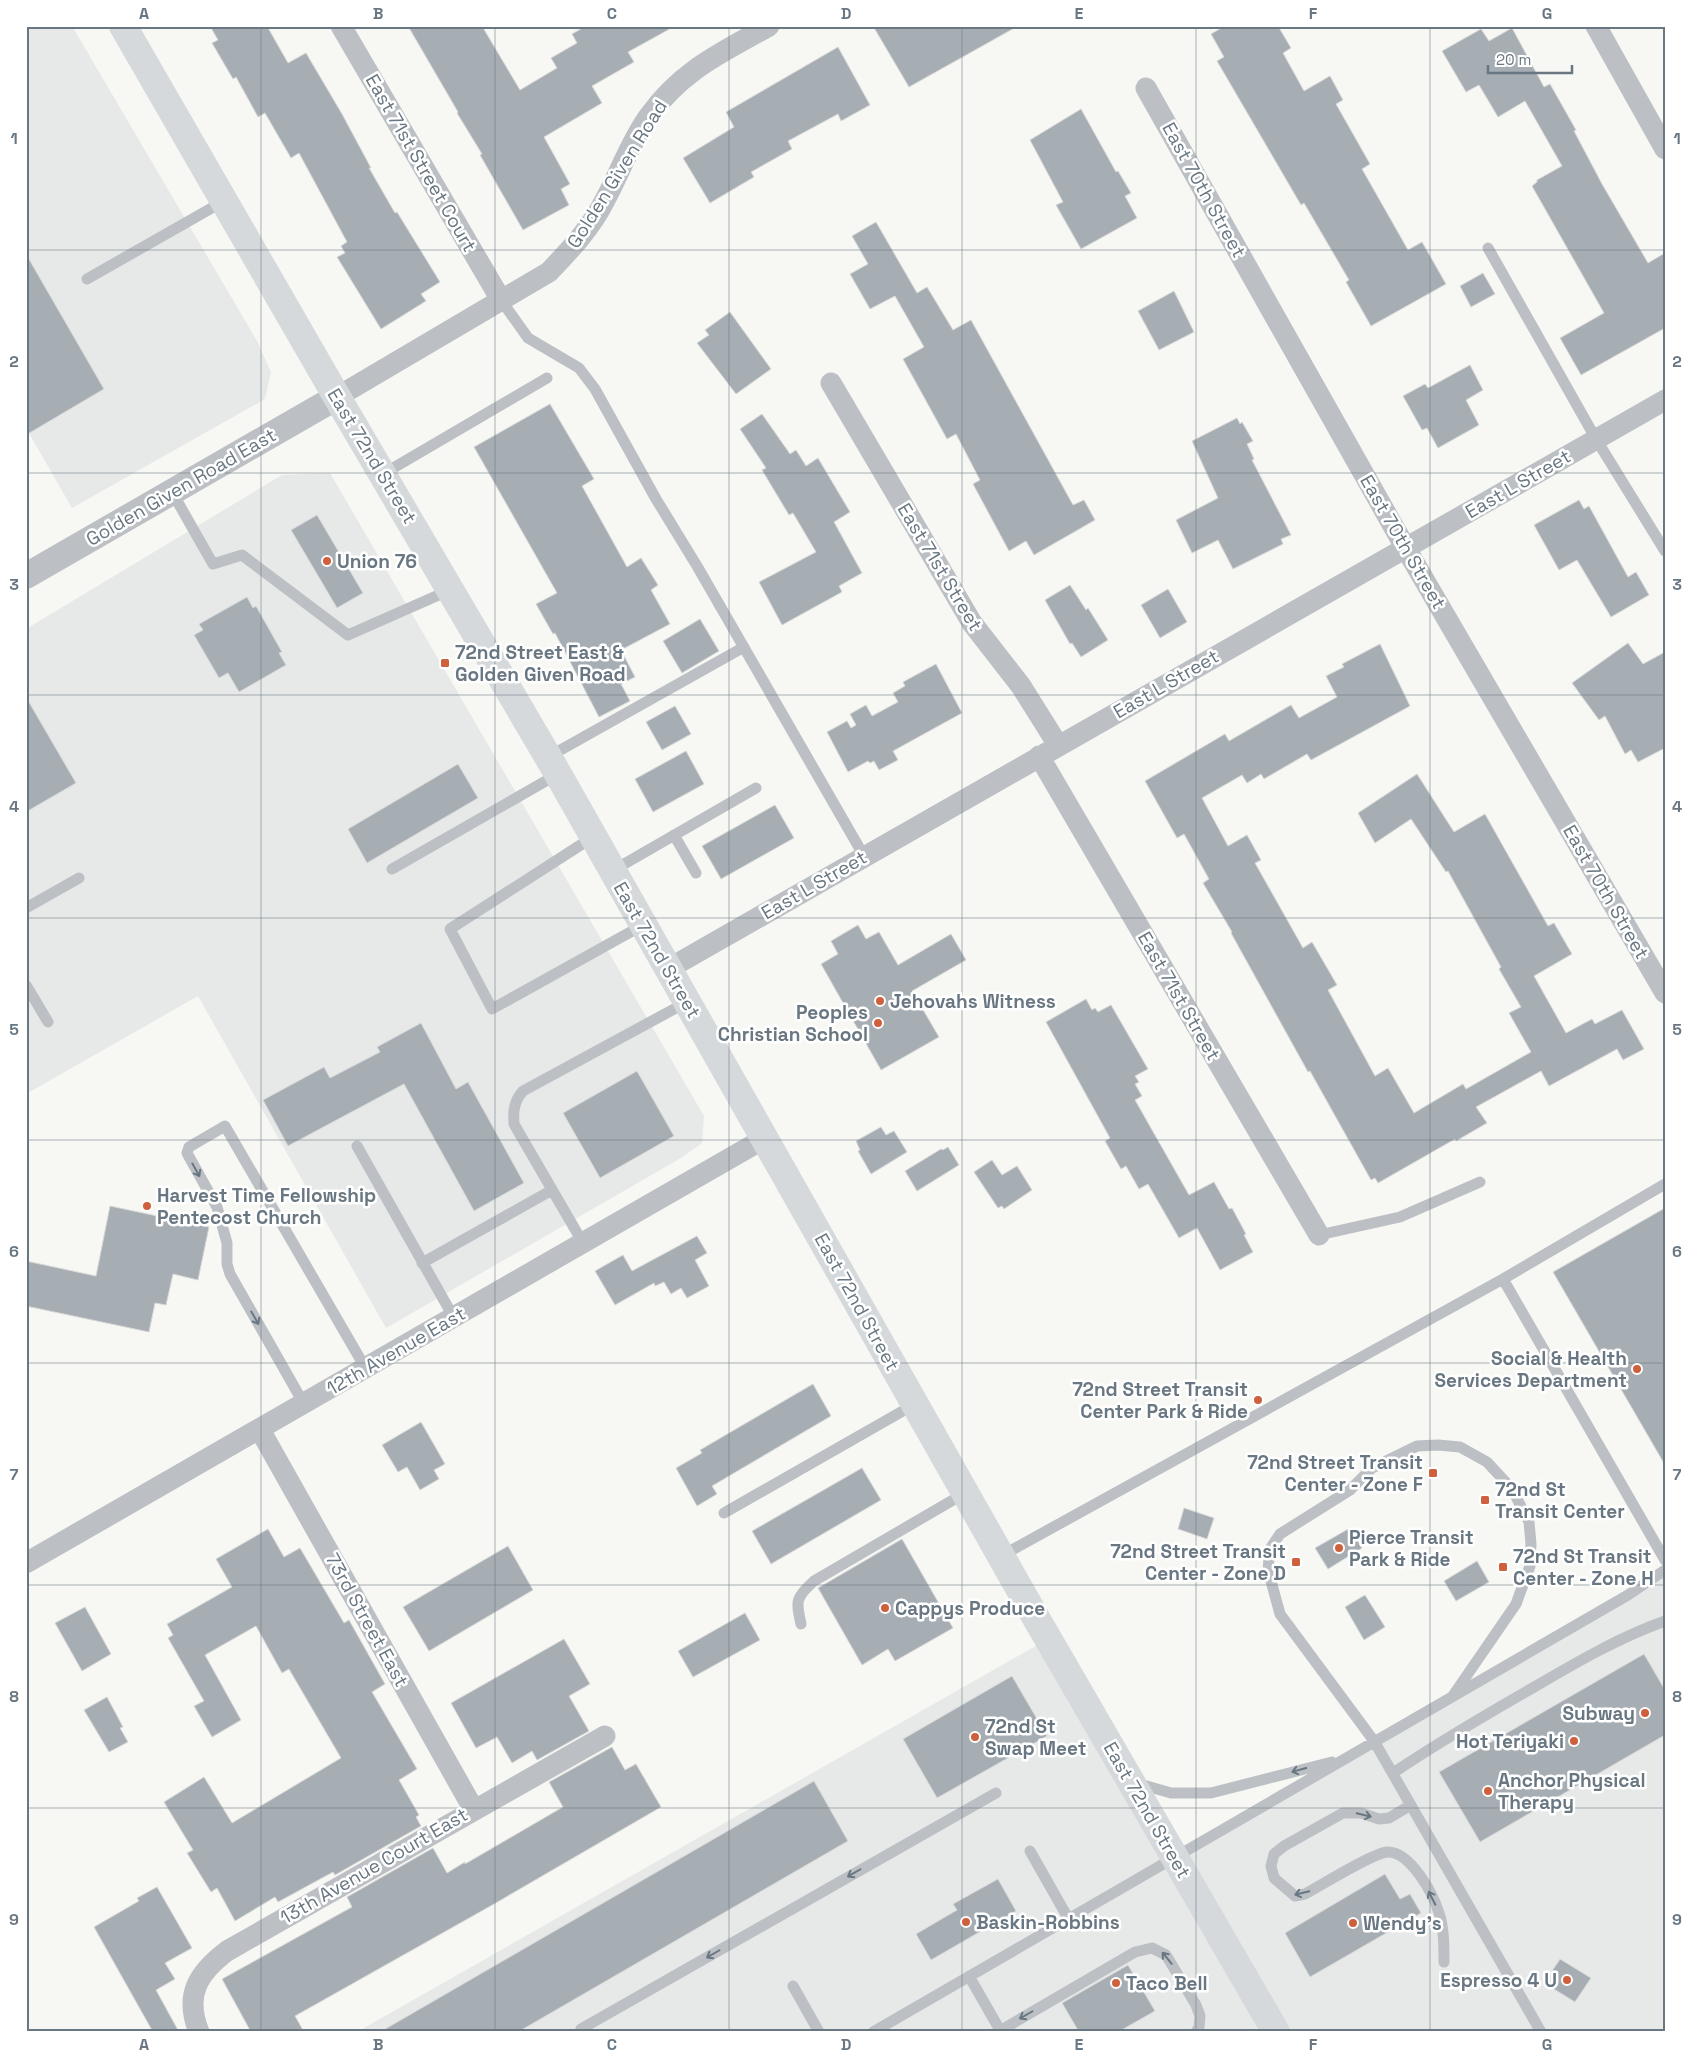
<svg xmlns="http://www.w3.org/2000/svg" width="1691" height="2058" font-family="'Space Grotesk',sans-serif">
	<rect width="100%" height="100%" fill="#f7f7f4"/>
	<!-- built -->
	<path fill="#e7e9e8" d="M 26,26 L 72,26 L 257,341 L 271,372 L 265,399 L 72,508 L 26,428 Z
		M 330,473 L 704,1116 L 702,1143 L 681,1158 L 386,1328 L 198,996 L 26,1094 L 26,629 L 282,475 Z
		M 1665,1570 L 1665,2032 L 357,2032 L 1048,1639 L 1175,1857 Z"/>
	<!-- building -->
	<path fill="#a6adb3" stroke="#d8d8d7" d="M 210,26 L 267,26 L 288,63 L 306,53 L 342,114 L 371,168 L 369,168 L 395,213 L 397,212 L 440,282 L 421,294 L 426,301 L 381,329 L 337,257 L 345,253 L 341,246 L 347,242 L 299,153 L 291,158 L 265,113 L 258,117 L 236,77 L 233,79 L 212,43 L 218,40 Z
		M 408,26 L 482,26 L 520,90 L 557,68 L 551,58 L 577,43 L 572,34 L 586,26 L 675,26 L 628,52 L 634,62 L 592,86 L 602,103 L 544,137 L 570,184 L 561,189 L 569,205 L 523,230 L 480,155 L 482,154 L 457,113 L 458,112 Z
		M 873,26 L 1018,26 L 909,87 Z
		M 1225,26 L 1278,26 L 1291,48 L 1283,53 L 1304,91 L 1330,76 L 1343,100 L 1336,104 L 1370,164 L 1362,169 L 1408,250 L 1422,242 L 1446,284 L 1371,326 L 1346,282 L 1349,280 L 1304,203 L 1301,205 L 1217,61 L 1224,57 L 1211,34 Z
		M 1512,28 L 1544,87 L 1550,84 L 1576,130 L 1574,131 L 1602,184 L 1648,263 L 1665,253 L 1665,328 L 1581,375 L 1560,338 L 1604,313 L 1532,186 L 1537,182 L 1537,180 L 1562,166 L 1525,101 L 1498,117 L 1479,85 L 1466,92 L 1442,51 L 1481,29 L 1489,41 Z
		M 838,47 L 870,105 L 841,121 L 838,114 L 788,141 L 792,149 L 751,172 L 754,177 L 710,203 L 683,158 L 734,127 L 726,112 Z
		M 1081,109 L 1116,172 L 1118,171 L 1131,193 L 1125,196 L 1137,218 L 1081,249 L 1056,205 L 1063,202 L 1030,140 Z
		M 876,222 L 917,293 L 927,287 L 953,330 L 971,320 L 1073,505 L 1084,500 L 1095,520 L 1034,555 L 1026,541 L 1009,551 L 973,484 L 980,480 L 956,434 L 947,439 L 903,359 L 924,347 L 895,296 L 870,309 L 850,274 L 868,264 L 852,236 Z
		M 26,254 L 104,389 L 26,435 Z
		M 1483,273 L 1495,294 L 1471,307 L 1460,286 Z
		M 1174,291 L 1194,332 L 1159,350 L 1138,311 Z
		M 730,312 L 771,369 L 736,394 L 697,343 L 709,335 L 705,330 Z
		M 1470,365 L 1483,390 L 1466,400 L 1479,425 L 1438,448 L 1427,428 L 1422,430 L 1403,396 L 1425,384 L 1428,388 Z
		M 550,404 L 594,479 L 582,486 L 627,567 L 641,558 L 658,585 L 651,590 L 670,624 L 621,650 L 635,677 L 621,684 L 630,701 L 599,717 L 555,633 L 553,634 L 536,604 L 557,593 L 474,447 Z
		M 762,414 L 790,454 L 796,450 L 806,466 L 818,458 L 850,512 L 834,522 L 862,573 L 839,586 L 842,592 L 782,625 L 759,582 L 816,552 L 793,513 L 789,515 L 762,470 L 766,468 L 740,429 Z
		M 1237,418 L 1240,424 L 1242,422 L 1253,441 L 1247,444 L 1254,459 L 1252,460 L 1291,535 L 1281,539 L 1283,544 L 1233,569 L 1218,540 L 1192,553 L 1176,520 L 1218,498 L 1192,441 Z
		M 1579,500 L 1584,509 L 1589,506 L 1628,577 L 1636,572 L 1649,595 L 1611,617 L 1577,560 L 1559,570 L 1534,525 Z
		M 317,515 L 363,593 L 337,608 L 291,530 Z
		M 1070,585 L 1086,610 L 1088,608 L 1108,640 L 1081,657 L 1072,643 L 1070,644 L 1045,600 Z
		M 1168,589 L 1187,622 L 1160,638 L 1141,605 Z
		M 247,597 L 253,608 L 256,606 L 282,652 L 279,653 L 286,665 L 239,692 L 228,673 L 219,678 L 194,635 L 203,630 L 199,624 Z
		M 700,619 L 719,651 L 682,673 L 663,641 Z
		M 1628,643 L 1643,664 L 1665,652 L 1665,748 L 1638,762 L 1631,750 L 1625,754 L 1605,716 L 1599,720 L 1572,683 Z
		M 1380,644 L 1410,706 L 1311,760 L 1307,754 L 1264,779 L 1261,774 L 1247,783 L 1242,775 L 1202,798 L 1228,846 L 1247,835 L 1261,860 L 1255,863 L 1303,948 L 1312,942 L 1337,985 L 1328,990 L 1375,1076 L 1388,1068 L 1414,1113 L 1463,1084 L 1466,1089 L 1531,1052 L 1509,1013 L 1521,1007 L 1499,969 L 1501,967 L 1448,871 L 1446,872 L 1411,819 L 1375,843 L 1358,813 L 1417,774 L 1454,832 L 1485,814 L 1548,926 L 1554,923 L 1572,954 L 1534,976 L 1566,1033 L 1592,1019 L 1595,1024 L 1622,1010 L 1644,1049 L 1623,1060 L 1617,1049 L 1549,1086 L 1541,1071 L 1476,1107 L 1487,1123 L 1456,1141 L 1455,1139 L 1378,1183 L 1375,1178 L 1371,1180 L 1310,1071 L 1308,1072 L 1231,933 L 1232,932 L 1203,883 L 1209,879 L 1184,834 L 1177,838 L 1145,781 L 1225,734 L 1229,741 L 1291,705 L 1299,718 L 1337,697 L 1326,676 L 1344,667 L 1342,664 Z
		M 936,664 L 962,713 L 893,751 L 898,760 L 879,770 L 874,761 L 870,763 L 868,761 L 848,772 L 827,732 L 847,721 L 851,728 L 856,725 L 850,714 L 866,705 L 872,716 L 898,702 L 893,693 L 905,686 L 903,682 Z
		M 26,697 L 76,783 L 26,812 Z
		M 675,706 L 691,734 L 662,750 L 646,722 Z
		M 686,751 L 704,784 L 653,812 L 635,779 Z
		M 458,764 L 478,798 L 367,863 L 348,829 Z
		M 775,805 L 794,838 L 721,879 L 702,846 Z
		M 858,925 L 866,939 L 879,932 L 898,965 L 951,934 L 966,960 L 912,991 L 939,1037 L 881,1070 L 821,964 L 838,954 L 831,941 Z
		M 1086,999 L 1092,1010 L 1095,1008 L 1098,1012 L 1111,1005 L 1148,1069 L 1135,1076 L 1139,1082 L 1135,1084 L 1142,1096 L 1135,1100 L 1189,1195 L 1214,1182 L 1229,1209 L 1232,1208 L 1246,1234 L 1244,1235 L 1253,1252 L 1220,1270 L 1197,1228 L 1179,1238 L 1148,1184 L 1139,1189 L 1126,1166 L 1121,1169 L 1105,1141 L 1110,1138 L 1046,1022 Z
		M 421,1023 L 456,1089 L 468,1082 L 524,1183 L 474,1211 L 404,1084 L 288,1146 L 263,1100 L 324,1067 L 330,1078 L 380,1052 L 377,1047 Z
		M 637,1071 L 674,1136 L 600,1178 L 563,1113 Z
		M 881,1127 L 886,1135 L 894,1131 L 907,1152 L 871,1174 L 858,1151 L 860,1150 L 856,1141 Z
		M 948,1147 L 959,1165 L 917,1191 L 905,1171 L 941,1149 L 943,1150 Z
		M 992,1160 L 1002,1175 L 1017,1166 L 1032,1190 L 1004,1209 L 1002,1206 L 998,1208 L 974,1172 Z
		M 110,1206 L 209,1227 L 198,1280 L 173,1274 L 166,1305 L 155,1303 L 149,1332 L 26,1306 L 26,1261 L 96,1276 Z
		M 1665,1208 L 1665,1465 L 1553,1272 Z
		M 697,1236 L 707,1253 L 695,1260 L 709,1286 L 687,1298 L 681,1288 L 671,1294 L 664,1282 L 655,1286 L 654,1283 L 615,1305 L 595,1271 L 623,1255 L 632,1271 Z
		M 813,1384 L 831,1416 L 712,1486 L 717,1494 L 697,1506 L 676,1468 L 702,1453 L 700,1450 Z
		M 421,1422 L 445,1464 L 434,1470 L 439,1479 L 420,1490 L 407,1467 L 398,1472 L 382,1445 Z
		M 862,1468 L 881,1500 L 771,1564 L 752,1531 Z
		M 1184,1508 L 1214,1518 L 1207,1539 L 1178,1529 Z
		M 1350,1528 L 1362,1548 L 1328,1569 L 1315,1548 Z
		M 268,1529 L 284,1557 L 300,1548 L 344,1623 L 349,1620 L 385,1684 L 372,1692 L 417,1769 L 399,1780 L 419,1815 L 416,1817 L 421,1826 L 335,1875 L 333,1872 L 278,1902 L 275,1897 L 235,1921 L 217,1888 L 211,1892 L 187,1853 L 193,1850 L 164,1802 L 204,1777 L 232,1823 L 341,1758 L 289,1669 L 282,1673 L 256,1626 L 205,1655 L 241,1720 L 212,1737 L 194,1706 L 204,1701 L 168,1638 L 173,1635 L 167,1624 L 232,1587 L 216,1559 Z
		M 902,1539 L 953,1628 L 895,1661 L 888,1649 L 862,1665 L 818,1588 Z
		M 508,1546 L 533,1590 L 429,1651 L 403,1607 Z
		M 1477,1561 L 1489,1582 L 1456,1601 L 1444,1581 Z
		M 1365,1595 L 1385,1627 L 1364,1640 L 1345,1607 Z
		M 85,1607 L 111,1654 L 82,1671 L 55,1623 Z
		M 745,1613 L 760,1640 L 693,1677 L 678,1651 Z
		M 564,1639 L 590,1684 L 569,1696 L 589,1731 L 537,1760 L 532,1751 L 512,1763 L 497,1737 L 476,1748 L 451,1703 Z
		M 1644,1654 L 1665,1690 L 1665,1735 L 1480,1842 L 1439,1772 Z
		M 1012,1676 L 1047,1736 L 937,1798 L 903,1739 Z
		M 107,1697 L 123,1727 L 120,1728 L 128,1742 L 109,1752 L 84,1710 Z
		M 612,1747 L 625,1770 L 636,1764 L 661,1807 L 494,1904 L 295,2016 L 304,2032 L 251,2032 L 222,1979 L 352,1907 L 347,1897 L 433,1848 L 447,1873 L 465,1862 L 465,1864 L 563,1807 L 549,1782 Z
		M 814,1781 L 848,1841 L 518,2032 L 380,2032 Z
		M 1385,1874 L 1400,1899 L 1410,1894 L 1421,1913 L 1310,1977 L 1285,1933 Z
		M 998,1879 L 1016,1911 L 931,1960 L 916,1934 L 957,1910 L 953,1904 Z
		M 157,1887 L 192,1948 L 165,1963 L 175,1979 L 156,1990 L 179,2032 L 153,2032 L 94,1927 L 139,1901 L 137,1898 Z
		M 1560,1959 L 1591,1978 L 1575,2002 L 1544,1983 Z
		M 1128,1965 L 1155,2011 L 1118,2032 L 1079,2032 L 1062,2003 Z"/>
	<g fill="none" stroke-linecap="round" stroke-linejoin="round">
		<!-- service -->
		<path stroke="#bcc0c4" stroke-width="11" d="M 1488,248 L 1596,439 L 1665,551
			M 87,279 L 224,201
			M 501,300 L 528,338 L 579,368 L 595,389 L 656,499 L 697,566 L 864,856
			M 383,474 L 547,378
			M 172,492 L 213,564 L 242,555 L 348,635 L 450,590
			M 548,757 L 744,647
			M 674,835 L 696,873
			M 593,837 L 450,929 L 492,1009 L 643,925
			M 392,869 L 558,774
			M 612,871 L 756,788
			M 26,908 L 79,878
			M 26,985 L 48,1022
			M 357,1146 L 454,1318
			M 1319,1235 L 1400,1217 L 1480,1182
			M 583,1243 L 514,1124 C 513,1111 514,1101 523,1091 L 687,1002
			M 422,1263 L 552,1190
			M 1503,1279 L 1665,1560
			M 304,1404 L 230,1274 L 227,1264 L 227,1243 L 217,1207 L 187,1153 L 189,1147 L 225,1126 L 366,1369
			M 724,1513 L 915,1404
			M 1001,1556 L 1503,1279 L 1665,1184
			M 801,1624 C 796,1601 795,1598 814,1581 L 965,1493
			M 1452,1697 L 1516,1604 L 1530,1566 L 1531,1544 L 1529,1522 L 1512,1489 L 1487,1462 L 1460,1447 L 1438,1445 L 1417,1446 L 1372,1468 L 1350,1490 L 1280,1534 L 1270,1549 L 1268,1570 L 1280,1614 L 1374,1741 L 1541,2032
			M 1393,1773 C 1439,1742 1487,1714 1536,1686 C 1577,1662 1620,1637 1665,1621
			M 1136,1783 L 1171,1793 L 1211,1793 L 1332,1762
			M 1411,1805 L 1389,1818 L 1379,1819 L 1361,1813 L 1343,1813 L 1284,1846 L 1274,1854 L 1271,1866 L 1274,1878 L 1295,1896 L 1305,1894 C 1320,1886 1373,1853 1387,1852 C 1410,1851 1433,1893 1439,1913 C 1444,1928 1444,1946 1444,1962
			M 1030,1851 L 1068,1918
			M 969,1976 L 1001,2032
			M 793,1986 L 819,2032
			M 582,2032 L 581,2029 L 996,1793
			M 873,2032 L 1628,1595 L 1665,1570
			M 998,2032 L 1135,1952 L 1152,1948 L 1166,1955 L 1196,2005 L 1200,2016 L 1199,2027 L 1196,2032"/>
		<!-- minor -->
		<path stroke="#bcc0c4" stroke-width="21" d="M 341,26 L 501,300
			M 1596,26 L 1665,149
			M 1146,88 L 1405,547 L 1665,993
			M 831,383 L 972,623 L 1021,686 L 1058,745
			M 337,397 L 549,272 C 570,250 591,228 605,200 C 620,173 630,142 649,116 C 682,70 721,53 769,26
			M 1039,756 L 1319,1235
			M 668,969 L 1665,400
			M 260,1430 L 474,1810
			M 26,1563 L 765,1138
			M 199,2032 C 184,1995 198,1973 227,1951 L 605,1736"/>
		<!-- tertiary -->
		<path stroke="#bcc0c4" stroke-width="26" d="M 26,576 L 337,397"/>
		<!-- primary -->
		<path stroke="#d5d9dc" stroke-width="28" d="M 123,26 L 337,397 L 558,774 L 1036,1618 L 1276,2032"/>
	</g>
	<!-- one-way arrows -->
	<defs><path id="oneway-shaft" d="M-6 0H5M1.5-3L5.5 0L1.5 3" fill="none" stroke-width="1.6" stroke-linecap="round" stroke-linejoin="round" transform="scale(1.25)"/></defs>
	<g stroke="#697782">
		<use href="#oneway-shaft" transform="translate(196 1170) rotate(61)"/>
		<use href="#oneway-shaft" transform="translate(255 1318) rotate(60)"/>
		<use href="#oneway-shaft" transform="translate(1299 1770) rotate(165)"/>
		<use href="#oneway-shaft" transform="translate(1364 1815) rotate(14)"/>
		<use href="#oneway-shaft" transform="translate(854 1873) rotate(150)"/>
		<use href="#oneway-shaft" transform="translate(1302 1893) rotate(167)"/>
		<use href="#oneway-shaft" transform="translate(1432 1898) rotate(-117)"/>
		<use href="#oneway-shaft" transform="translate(713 1954) rotate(150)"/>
		<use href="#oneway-shaft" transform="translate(1167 1958) rotate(-129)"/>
		<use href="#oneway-shaft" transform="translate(1026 2015) rotate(150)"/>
	</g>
	<!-- grid -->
	<path fill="none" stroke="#697782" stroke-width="1" stroke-opacity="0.55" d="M 261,26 L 261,2032M 495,26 L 495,2032M 729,26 L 729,2032M 962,26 L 962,2032M 1196,26 L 1196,2032M 1430,26 L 1430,2032M 26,250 L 1665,250M 26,473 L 1665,473M 26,695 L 1665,695M 26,918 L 1665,918M 26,1140 L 1665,1140M 26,1363 L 1665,1363M 26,1585 L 1665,1585M 26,1808 L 1665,1808"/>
	<!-- markers -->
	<g fill="#ce603d" stroke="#fff" stroke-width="2">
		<circle cx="327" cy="561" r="5"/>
		<rect x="440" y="658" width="10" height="10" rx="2.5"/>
		<circle cx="880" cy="1001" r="5"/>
		<circle cx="878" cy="1023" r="5"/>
		<circle cx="147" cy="1206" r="5"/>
		<circle cx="1637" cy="1369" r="5"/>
		<circle cx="1258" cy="1400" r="5"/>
		<rect x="1428" y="1468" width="10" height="10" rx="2.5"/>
		<rect x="1480" y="1495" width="10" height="10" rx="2.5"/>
		<circle cx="1339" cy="1548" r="5"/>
		<rect x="1291" y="1557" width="10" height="10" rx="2.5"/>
		<rect x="1498" y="1562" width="10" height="10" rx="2.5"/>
		<circle cx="885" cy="1608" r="5"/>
		<circle cx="1645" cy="1713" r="5"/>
		<circle cx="975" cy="1737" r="5"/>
		<circle cx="1574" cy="1741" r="5"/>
		<circle cx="1488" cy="1791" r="5"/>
		<circle cx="966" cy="1922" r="5"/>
		<circle cx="1353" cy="1923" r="5"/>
		<circle cx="1567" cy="1980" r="5"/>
		<circle cx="1116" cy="1983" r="5"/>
	</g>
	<g text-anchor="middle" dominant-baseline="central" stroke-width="5" stroke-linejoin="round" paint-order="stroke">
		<!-- street labels -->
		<g font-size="19" fill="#697782" stroke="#fff">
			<text transform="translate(421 163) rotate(60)">East 71st Street Court</text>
			<text transform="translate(617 174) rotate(-58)">Golden Given Road</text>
			<text transform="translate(1204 190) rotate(61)">East 70th Street</text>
			<text transform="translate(372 456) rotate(59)">East 72nd Street</text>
			<text transform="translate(1518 484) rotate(-30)">East L Street</text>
			<text transform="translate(181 487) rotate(-30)">Golden Given Road East</text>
			<text transform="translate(1403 542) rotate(60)">East 70th Street</text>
			<text transform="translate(940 567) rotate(59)">East 71st Street</text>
			<text transform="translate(1166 684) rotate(-30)">East L Street</text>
			<text transform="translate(814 885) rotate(-30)">East L Street</text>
			<text transform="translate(1606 892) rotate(60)">East 70th Street</text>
			<text transform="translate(657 950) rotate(60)">East 72nd Street</text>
			<text transform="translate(1179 996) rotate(60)">East 71st Street</text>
			<text transform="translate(857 1302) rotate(61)">East 72nd Street</text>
			<text transform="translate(396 1351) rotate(-30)">12th Avenue East</text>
			<text transform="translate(367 1620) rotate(61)">73rd Street East</text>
			<text transform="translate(1147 1810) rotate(60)">East 72nd Street</text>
			<text transform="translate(374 1866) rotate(-30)">13th Avenue Court East</text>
		</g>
		<!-- poi labels -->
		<g font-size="19" font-weight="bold" fill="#697782" stroke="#fff" text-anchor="start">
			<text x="337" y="561">Union 76</text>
			<text x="455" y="652">72nd Street East &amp;<tspan x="455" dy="22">Golden Given Road</tspan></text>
			<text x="890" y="1001">Jehovahs Witness</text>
			<text x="868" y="1012" text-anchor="end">Peoples<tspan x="868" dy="22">Christian School</tspan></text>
			<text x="157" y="1195">Harvest Time Fellowship<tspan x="157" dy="22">Pentecost Church</tspan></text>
			<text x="1627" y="1358" text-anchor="end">Social &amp; Health<tspan x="1627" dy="22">Services Department</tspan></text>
			<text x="1248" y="1389" text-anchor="end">72nd Street Transit<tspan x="1248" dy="22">Center Park &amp; Ride</tspan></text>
			<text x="1423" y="1462" text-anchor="end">72nd Street Transit<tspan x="1423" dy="22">Center - Zone F</tspan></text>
			<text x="1495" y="1489">72nd St<tspan x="1495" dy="22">Transit Center</tspan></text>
			<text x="1349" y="1537">Pierce Transit<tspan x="1349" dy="22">Park &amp; Ride</tspan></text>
			<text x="1286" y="1551" text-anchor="end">72nd Street Transit<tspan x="1286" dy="22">Center - Zone D</tspan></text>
			<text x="1513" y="1556">72nd St Transit<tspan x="1513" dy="22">Center - Zone H</tspan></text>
			<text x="895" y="1608">Cappys Produce</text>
			<text x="1635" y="1713" text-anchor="end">Subway</text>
			<text x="985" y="1726">72nd St<tspan x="985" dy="22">Swap Meet</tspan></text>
			<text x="1564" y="1741" text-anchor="end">Hot Teriyaki</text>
			<text x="1498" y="1780">Anchor Physical<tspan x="1498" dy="22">Therapy</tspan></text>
			<text x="976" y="1922">Baskin-Robbins</text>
			<text x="1363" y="1923">Wendy's</text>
			<text x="1557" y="1980" text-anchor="end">Espresso 4 U</text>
			<text x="1126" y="1983">Taco Bell</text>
		</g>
	</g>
	<!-- border -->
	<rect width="1691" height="2058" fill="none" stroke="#ffffff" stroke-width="55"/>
	<!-- scale -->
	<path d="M1488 65v8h84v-8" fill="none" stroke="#697782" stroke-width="2.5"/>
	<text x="1496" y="65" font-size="15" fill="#697782" stroke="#ffffff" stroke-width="4" paint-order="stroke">20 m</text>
	<rect x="28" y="28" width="1636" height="2002" fill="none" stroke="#697782" stroke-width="2"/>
	<g font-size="16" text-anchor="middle" font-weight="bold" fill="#697782">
		<text x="144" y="19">A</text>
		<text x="378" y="19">B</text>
		<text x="612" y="19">C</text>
		<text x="846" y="19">D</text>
		<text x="1079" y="19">E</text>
		<text x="1313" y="19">F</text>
		<text x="1547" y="19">G</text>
		<text x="14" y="144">1</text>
		<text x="1677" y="144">1</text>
		<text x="14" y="367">2</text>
		<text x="1677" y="367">2</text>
		<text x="14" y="590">3</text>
		<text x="1677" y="590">3</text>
		<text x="14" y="812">4</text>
		<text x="1677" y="812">4</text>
		<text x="14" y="1035">5</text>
		<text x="1677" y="1035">5</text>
		<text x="14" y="1257">6</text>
		<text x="1677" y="1257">6</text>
		<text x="14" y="1480">7</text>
		<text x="1677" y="1480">7</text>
		<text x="14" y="1702">8</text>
		<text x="1677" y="1702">8</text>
		<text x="14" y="1925">9</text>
		<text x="1677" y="1925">9</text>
		<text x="144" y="2050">A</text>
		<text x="378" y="2050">B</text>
		<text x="612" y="2050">C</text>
		<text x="846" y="2050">D</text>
		<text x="1079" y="2050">E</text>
		<text x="1313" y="2050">F</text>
		<text x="1547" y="2050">G</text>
	</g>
</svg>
